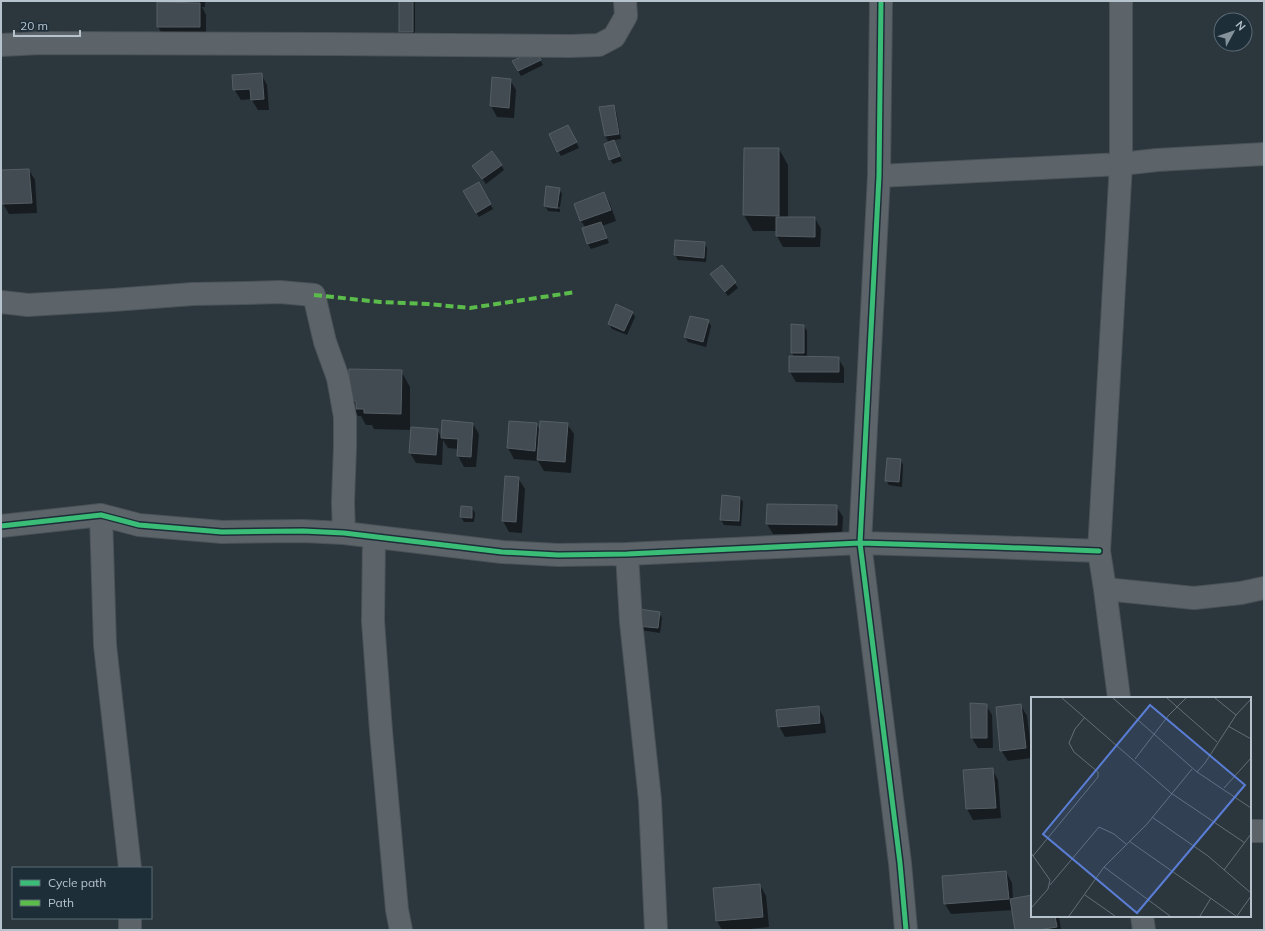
<svg xmlns="http://www.w3.org/2000/svg" width="1265" height="931" font-family="Mulish,sans-serif">
	<rect width="100%" height="100%" fill="#2b363d"/>
	<!-- shadow -->
	<path fill="#0007" d="M 168,1 L 205,1 L 205,7 L 202,7 L 206,15 L 206,38 L 164,37 L 158,27 L 170,4 Z
		M 400,1 L 415,1 L 415,37 L 403,37 L 400,32 Z
		M 538,56 L 543,65 L 521,76 L 518,71 Z
		M 261,74 L 267,85 L 269,110 L 258,110 L 251,99 L 241,100 L 234,89 Z
		M 510,80 L 516,90 L 514,118 L 497,117 L 491,106 Z
		M 614,106 L 616,111 L 621,139 L 608,141 L 605,136 Z
		M 571,131 L 579,148 L 561,156 L 558,151 Z
		M 614,141 L 622,161 L 613,164 L 610,159 Z
		M 779,149 L 788,165 L 788,218 L 815,218 L 821,229 L 820,247 L 783,247 L 777,236 L 777,231 L 753,231 L 744,215 Z
		M 501,165 L 504,170 L 486,184 L 473,166 Z
		M 29,170 L 35,180 L 37,213 L 9,214 L 3,204 Z
		M 478,184 L 493,209 L 479,217 L 464,192 Z
		M 559,189 L 562,194 L 560,207 L 547,206 L 547,208 L 560,209 L 560,212 L 548,211 L 545,206 Z
		M 604,193 L 610,204 L 616,221 L 602,226 L 609,243 L 591,249 L 588,244 L 586,228 L 581,221 L 575,204 Z
		M 704,243 L 707,248 L 706,262 L 678,260 L 675,255 Z
		M 722,266 L 738,288 L 728,296 L 715,279 Z
		M 632,312 L 635,317 L 627,335 L 612,329 L 609,324 Z
		M 708,321 L 711,326 L 706,347 L 688,342 L 685,337 Z
		M 804,326 L 807,331 L 807,357 L 838,358 L 844,368 L 844,383 L 796,382 L 790,372 L 794,357 L 792,353 Z
		M 401,371 L 410,387 L 410,430 L 374,429 L 372,425 L 366,425 L 361,416 L 358,416 L 349,400 Z
		M 510,422 L 536,424 L 540,430 L 567,424 L 574,434 L 571,473 L 544,471 L 538,461 L 514,459 L 508,448 Z
		M 473,424 L 479,434 L 476,467 L 464,467 L 458,456 L 458,449 L 448,448 L 443,440 L 442,465 L 416,463 L 410,453 L 437,430 L 442,438 Z
		M 901,460 L 903,465 L 902,487 L 889,485 L 886,480 Z
		M 518,478 L 525,489 L 522,533 L 509,532 L 503,521 Z
		M 740,498 L 743,502 L 741,526 L 724,525 L 721,520 Z
		M 836,506 L 843,517 L 842,535 L 773,534 L 767,524 Z
		M 472,508 L 475,513 L 474,522 L 464,522 L 461,517 Z
		M 640,610 L 659,613 L 662,618 L 660,633 L 641,630 Z
		M 986,705 L 992,715 L 993,748 L 978,748 L 972,738 Z
		M 1021,706 L 1027,716 L 1032,758 L 1008,761 L 1001,750 Z
		M 818,707 L 824,718 L 826,733 L 785,737 L 779,726 Z
		M 992,769 L 998,780 L 1001,818 L 973,820 L 967,809 L 964,771 Z
		M 1006,872 L 1012,883 L 1013,899 L 1032,896 L 1032,916 L 1059,916 L 1061,930 L 1016,930 L 1013,910 L 951,914 L 945,904 Z
		M 760,885 L 766,896 L 769,927 L 740,930 L 722,930 L 717,921 L 714,889 Z"/>
	<!-- building -->
	<path fill="#424b51" stroke="#545e64" d="M 399,1 L 413,1 L 413,32 L 399,32 Z
		M 157,2 L 200,3 L 200,27 L 157,27 Z
		M 536,50 L 541,60 L 518,71 L 512,61 Z
		M 262,73 L 264,99 L 251,100 L 250,89 L 233,90 L 232,75 Z
		M 492,77 L 511,79 L 509,108 L 490,106 Z
		M 614,105 L 619,134 L 605,136 L 599,107 Z
		M 568,125 L 577,142 L 557,152 L 549,134 Z
		M 614,140 L 620,156 L 609,160 L 604,144 Z
		M 744,148 L 779,148 L 779,216 L 743,215 Z
		M 492,151 L 502,165 L 482,179 L 472,166 Z
		M 29,169 L 32,203 L 2,204 L 1,170 Z
		M 479,182 L 491,204 L 476,213 L 463,191 Z
		M 546,186 L 560,188 L 557,208 L 544,206 Z
		M 604,192 L 611,210 L 580,221 L 574,204 Z
		M 776,217 L 815,217 L 815,237 L 776,236 Z
		M 601,222 L 607,238 L 587,244 L 582,228 Z
		M 675,240 L 705,242 L 704,258 L 674,255 Z
		M 722,265 L 736,282 L 725,292 L 710,274 Z
		M 616,304 L 633,312 L 624,331 L 608,324 Z
		M 690,316 L 709,320 L 703,342 L 684,337 Z
		M 791,324 L 804,325 L 804,353 L 791,353 Z
		M 789,356 L 839,357 L 839,372 L 789,372 Z
		M 349,369 L 402,370 L 401,414 L 364,413 L 364,409 L 356,409 L 356,401 L 348,400 Z
		M 442,420 L 473,423 L 471,457 L 457,456 L 458,439 L 441,438 Z
		M 509,421 L 537,423 L 535,451 L 507,448 Z
		M 540,421 L 568,423 L 565,462 L 537,460 Z
		M 411,427 L 438,429 L 436,455 L 409,453 Z
		M 887,458 L 901,459 L 899,482 L 885,481 Z
		M 505,476 L 519,477 L 516,522 L 502,521 Z
		M 722,495 L 740,497 L 739,521 L 720,520 Z
		M 767,504 L 837,505 L 837,525 L 766,524 Z
		M 461,506 L 472,507 L 472,518 L 460,517 Z
		M 639,609 L 660,612 L 658,628 L 637,626 Z
		M 970,703 L 987,704 L 987,738 L 971,738 Z
		M 1021,704 L 1026,748 L 1000,751 L 996,707 Z
		M 819,706 L 820,723 L 778,727 L 776,710 Z
		M 993,768 L 996,808 L 966,809 L 963,770 Z
		M 1006,871 L 1009,899 L 944,904 L 942,876 Z
		M 760,884 L 763,917 L 716,921 L 713,888 Z
		M 1032,895 L 1032,916 L 1055,916 L 1057,927 L 1038,930 L 1015,930 L 1010,899 Z"/>
	<g fill="none" stroke-linecap="round" stroke-linejoin="round">
		<defs>
			<path id="street" d="M 881,1 L 879,176 L 860,543 L 900,863 L 906,930
				M 1121,1 L 1121,164 L 1099,551 L 1105,589 L 1194,598 L 1241,593 L 1264,588
				M 1,45 L 42,43 L 331,44 L 571,46 L 599,45 L 614,37 L 626,16 L 625,1
				M 879,176 L 1121,164 L 1157,160 L 1264,154
				M 1,302 L 28,305 L 113,300 L 193,294 L 246,293 L 280,292 L 314,295 L 325,342 L 338,378 L 345,417 L 345,447 L 343,502 L 344,533
				M 101,515 L 105,645 L 130,868
				M 1,526 L 101,515 L 139,525 L 222,532 L 303,531 L 344,533 L 502,552 L 558,555 L 627,554 L 860,543 L 993,547 L 1099,551
				M 374,537 L 373,621 L 381,731 L 397,910 L 401,930
				M 627,554 L 631,622 L 650,800 L 656,930
				M 1105,589 L 1119,698
				M 1250,831 L 1264,831
				M 1142,916 L 1144,930
				M 130,930 L 130,918"/>
		</defs>
		<!-- street casing -->
		<use href="#street" stroke="#4a5257" stroke-width="24"/>
		<!-- street -->
		<use href="#street" stroke="#5c646a" stroke-width="22"/>
		<!-- quiet -->
		<path stroke="#5cbc4b" stroke-width="4" stroke-dasharray="8 4" stroke-linecap="butt" d="M 314,295 L 380,302 L 428,304 L 470,308 L 576,292"/>
		<defs>
			<path id="cycleway" d="M 881,1 L 879,176 L 860,543 L 900,863 L 906,930
				M 1,526 L 101,515 L 139,525 L 222,532 L 303,531 L 344,533 L 502,552 L 558,555 L 627,554 L 860,543 L 993,547 L 1099,551"/>
		</defs>
		<!-- cycleway casing -->
		<use href="#cycleway" stroke="#1e2e39" stroke-width="8"/>
		<!-- cycleway -->
		<use href="#cycleway" stroke="#3abd76" stroke-width="5"/>
	</g>
	<!-- overview -->
	<g transform="translate(1031 697)">
		<rect width="220" height="220" fill="#2b363d"/>
		<path fill="none" stroke="#636e77" stroke-width="1" d="M 31,1 L 140,96 L 214,146M 82,1 L 166,75 L 174,66 L 205,18 L 220,2M 136,1 L 186,45M 184,1 L 205,18M 197,29 L 220,42M 104,62 L 137,19 L 155,1M 166,75 L 220,111M 193,91 L 220,61M 121,120 L 177,159 L 220,196M 98,144 L 205,219M 0,156 L 19,183 L 17,192 L 1,210M 2,159 L 67,80 L 67,75 L 43,55 L 38,46 L 44,32 L 54,20M 73,170 L 139,219M 193,173 L 220,137M 19,188 L 68,130 L 83,137 L 95,147M 54,198 L 84,219M 38,219 L 73,170 L 116,127 L 161,72M 169,219 L 180,201M 206,219 L 220,199"/>
		<path fill="#5a7dd4" fill-opacity="0.15" stroke="#5a7dd4" stroke-width="2" d="M 119,8 L 214,88 L 106,216 L 12,137 Z"/>
		<rect width="220" height="220" fill="none" stroke="#b6c3cd" stroke-width="2"/>
	</g>
	<!-- border -->
	<rect width="1265" height="931" fill="none" stroke="#b6c3cd" stroke-width="4"/>
	<!-- legend -->
	<rect x="12" y="867" width="140" height="52" fill="#1e2e39" stroke="#5b6a74"/>
	<rect x="20" y="880" width="20" height="6" fill="#3abd76" stroke="#5b6a74"/>
	<text x="48" y="887" font-size="12" fill="#b6c3cd">Cycle path</text>
	<rect x="20" y="900" width="20" height="6" fill="#5cbc4b" stroke="#5b6a74"/>
	<text x="48" y="907" font-size="12" fill="#b6c3cd">Path</text>
	<!-- north arrow -->
	<g transform="translate(1233 32) rotate(50)"><circle r="19" fill="#1e2e39" stroke="#5b6a74"/>
	<path d="M0-3L7 15L0 10L-7 15Z" fill="#85929b"/>
	<text y="-6" font-size="11" font-weight="bold" text-anchor="middle" fill="#b6c3cd">N</text>
	</g>
	<!-- scale -->
	<path d="M14 30v6h66v-6" fill="none" stroke="#b6c3cd" stroke-width="2"/>
	<text x="20" y="30" font-size="12" fill="#b6c3cd" stroke="#1e2e39" stroke-width="3" paint-order="stroke">20 m</text>
</svg>
